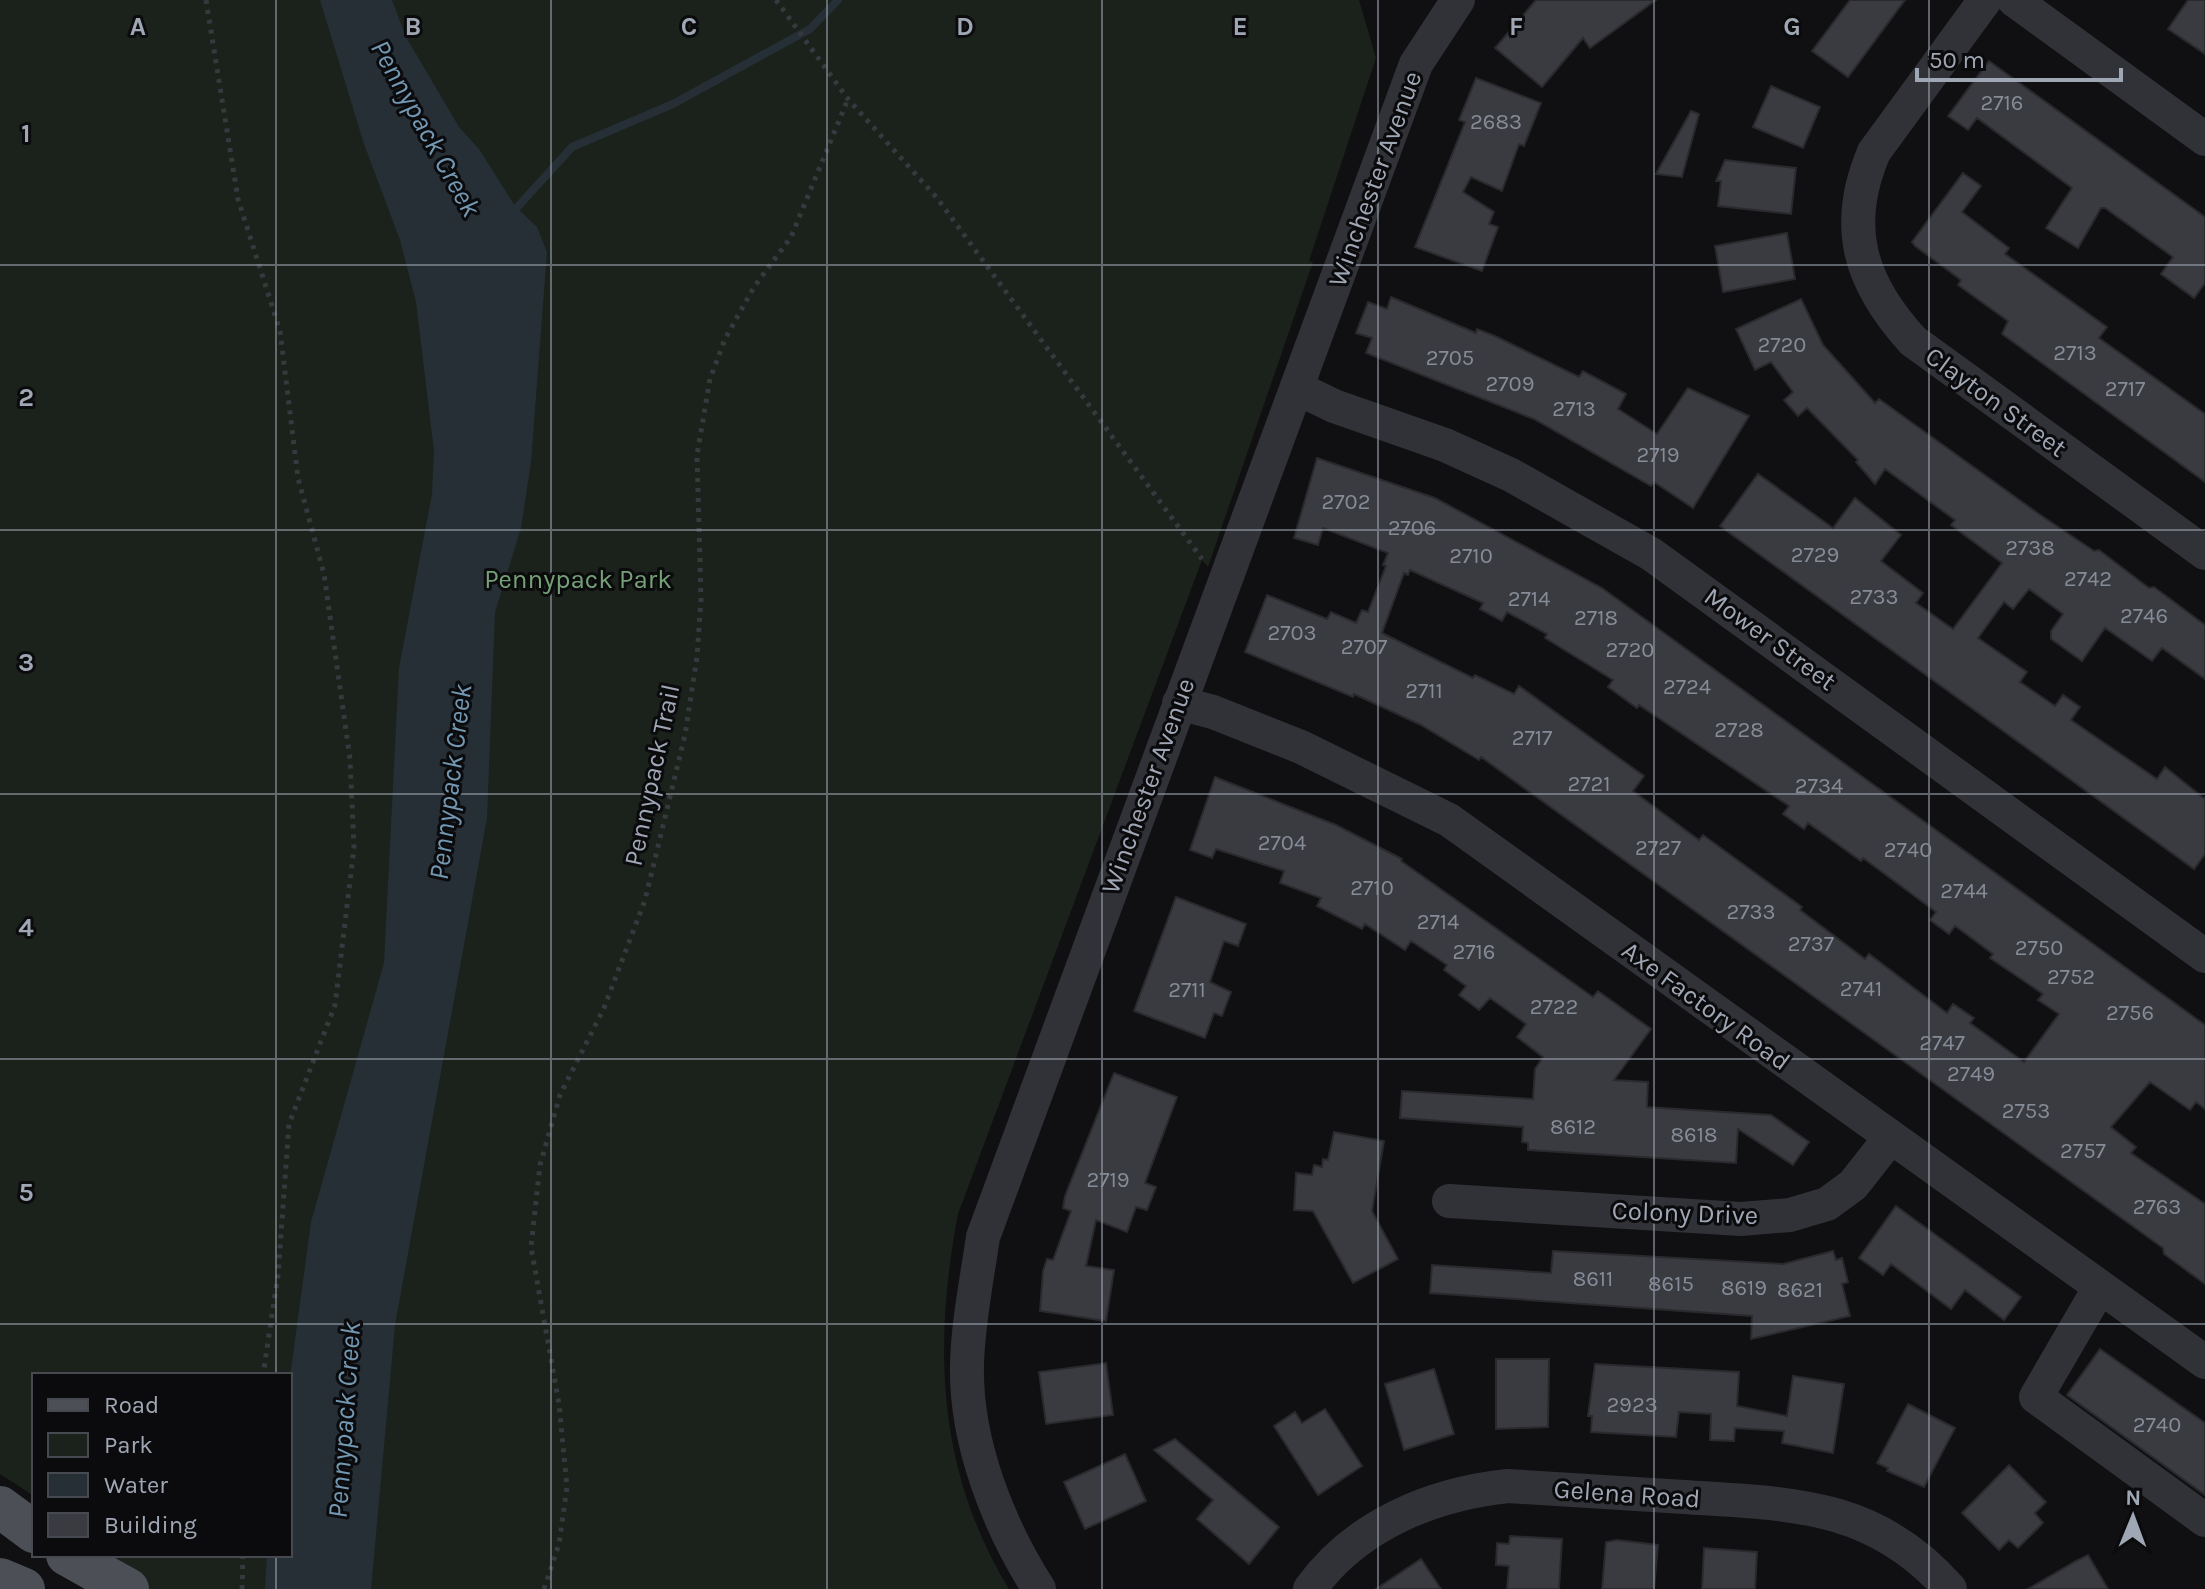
<svg xmlns="http://www.w3.org/2000/svg" width="2205" height="1589" font-family="Karla,sans-serif">
	<rect width="100%" height="100%" fill="#101012"/>
	<!-- green -->
	<path fill="#1a221b" d="M 0,0 L 1359,0 L 1376,58 L 1309,261 L 1313,262 L 1208,567 L 1202,560 L 958,1214 C 933,1346 937,1471 1009,1589 L 122,1589 L 135,1571 L 112,1555 L 290,1555 L 290,1375 L 34,1375 L 34,1496 L 0,1474 Z"/>
	<!-- water -->
	<path fill="#262f36" d="M 320,0 L 392,0 L 406,37 L 459,127 L 479,149 L 515,206 L 537,227 L 547,252 L 531,462 L 521,528 L 495,612 L 487,818 L 395,1325 L 371,1589 L 265,1589 L 267,1555 L 290,1555 L 290,1377 L 311,1222 L 384,963 L 399,668 L 432,494 L 434,451 L 416,302 L 400,240 L 364,144 Z"/>
	<g fill="none" stroke-linecap="round" stroke-linejoin="round">
		<!-- stream -->
		<path stroke="#262f36" stroke-width="8" d="M 512,213 L 572,147 L 673,104 L 810,29 L 838,0"/>
	</g>
	<!-- building -->
	<path fill="#3a3b40" stroke="#2a2a2e" stroke-width="2" fill-rule="evenodd" d="M 1536,0 L 1656,0 L 1590,48 L 1583,38 L 1542,87 L 1495,48 Z
		M 1850,0 L 1905,0 L 1848,77 L 1812,51 Z
		M 2188,0 L 2205,0 L 2205,54 L 2168,29 Z
		M 1989,61 L 2205,217 L 2205,283 L 2194,298 L 2161,274 L 2173,257 L 2105,208 L 2101,208 L 2078,248 L 2046,228 L 2072,188 L 1977,118 L 1968,130 L 1948,116 Z
		M 1476,78 L 1541,103 L 1524,146 L 1519,144 L 1502,191 L 1471,177 L 1463,192 L 1494,212 L 1489,224 L 1498,227 L 1482,271 L 1415,247 L 1465,122 L 1459,120 Z
		M 1771,86 L 1820,107 L 1803,148 L 1753,127 Z
		M 1691,111 L 1699,114 L 1682,177 L 1656,174 Z
		M 1725,160 L 1796,168 L 1791,214 L 1718,206 L 1721,181 L 1716,181 Z
		M 1963,173 L 1981,186 L 1962,212 L 2009,248 L 2005,254 L 2107,327 L 2099,338 L 2205,414 L 2205,482 L 2002,334 L 2008,321 L 1958,285 L 1961,280 L 1915,246 L 1912,242 Z
		M 1787,233 L 1795,279 L 1723,292 L 1715,246 Z
		M 1391,297 L 1476,333 L 1477,329 L 1495,336 L 1579,377 L 1583,371 L 1626,394 L 1618,409 L 1657,434 L 1688,388 L 1749,416 L 1693,508 L 1654,482 L 1651,486 L 1534,419 L 1366,353 L 1372,338 L 1356,333 L 1368,302 L 1387,309 Z
		M 1801,299 L 1823,345 L 1875,403 L 1879,399 L 2039,514 L 2094,551 L 2099,550 L 2149,588 L 2154,587 L 2205,625 L 2205,679 L 2162,648 L 2152,661 L 2105,628 L 2082,661 L 2051,639 L 2051,631 L 2063,614 L 2029,589 L 2013,609 L 2004,602 L 1978,638 L 2027,672 L 2020,682 L 2055,706 L 2063,695 L 2080,707 L 2071,720 L 2157,779 L 2165,767 L 2205,799 L 2205,854 L 2194,869 L 1720,526 L 1758,474 L 1833,528 L 1855,498 L 1901,535 L 1881,561 L 1923,593 L 1916,603 L 1953,629 L 2002,563 L 1951,525 L 1955,520 L 1885,469 L 1875,484 L 1856,462 L 1858,460 L 1807,408 L 1798,416 L 1784,400 L 1793,392 L 1771,362 L 1755,370 L 1736,329 Z
		M 1317,458 L 1435,498 L 1602,588 L 2205,1025 L 2205,1109 L 2196,1102 L 2190,1110 L 2150,1082 L 2111,1127 L 2136,1147 L 2131,1153 L 2205,1204 L 2205,1284 L 2164,1254 L 2163,1248 L 1481,757 L 1479,760 L 1421,725 L 1354,694 L 1353,697 L 1245,652 L 1267,595 L 1327,619 L 1331,612 L 1356,623 L 1362,610 L 1368,612 L 1386,566 L 1383,565 L 1388,553 L 1323,528 L 1318,545 L 1294,538 ZM 1410,570 L 1483,603 L 1480,609 L 1502,621 L 1507,612 L 1547,634 L 1545,638 L 1613,680 L 1608,687 L 1637,708 L 1639,705 L 1789,806 L 1783,814 L 1804,829 L 1808,823 L 1861,861 L 1863,858 L 1936,912 L 1930,920 L 1949,934 L 1955,926 L 1993,954 L 1990,958 L 2043,994 L 2038,1000 L 2059,1014 L 2024,1062 L 1970,1023 L 1974,1018 L 1953,1004 L 1947,1013 L 1869,954 L 1865,959 L 1800,910 L 1802,907 L 1703,835 L 1699,840 L 1633,791 L 1644,776 L 1519,686 L 1514,694 L 1475,675 L 1473,678 L 1382,633 L 1404,573 L 1408,575 Z
		M 1215,777 L 1336,825 L 1402,859 L 1401,861 L 1593,997 L 1598,991 L 1651,1029 L 1614,1080 L 1648,1082 L 1647,1107 L 1771,1115 L 1809,1142 L 1793,1165 L 1738,1129 L 1736,1163 L 1528,1150 L 1528,1143 L 1522,1142 L 1523,1127 L 1400,1118 L 1402,1091 L 1533,1099 L 1535,1069 L 1543,1057 L 1517,1037 L 1526,1024 L 1490,998 L 1479,1010 L 1459,995 L 1466,986 L 1444,970 L 1447,965 L 1411,941 L 1405,950 L 1365,924 L 1362,929 L 1317,906 L 1321,898 L 1280,883 L 1284,871 L 1216,849 L 1212,858 L 1190,850 Z
		M 1176,897 L 1246,924 L 1238,946 L 1224,941 L 1210,982 L 1231,992 L 1222,1016 L 1214,1013 L 1205,1038 L 1134,1011 Z
		M 1114,1073 L 1177,1097 L 1145,1183 L 1156,1187 L 1147,1210 L 1136,1207 L 1127,1232 L 1096,1220 L 1086,1266 L 1114,1270 L 1106,1321 L 1040,1311 L 1043,1271 L 1047,1259 L 1053,1260 L 1071,1211 L 1063,1208 L 1065,1196 Z
		M 1334,1132 L 1384,1141 L 1372,1211 L 1398,1259 L 1353,1283 L 1313,1211 L 1294,1210 L 1296,1173 L 1312,1175 L 1314,1165 L 1322,1167 L 1323,1159 L 1328,1160 Z
		M 1896,1206 L 2021,1297 L 2004,1320 L 1965,1290 L 1951,1309 L 1891,1264 L 1883,1275 L 1859,1258 Z
		M 1553,1251 L 1783,1264 L 1833,1251 L 1836,1260 L 1842,1258 L 1848,1282 L 1842,1284 L 1850,1316 L 1751,1339 L 1752,1316 L 1430,1293 L 1432,1265 L 1551,1273 Z
		M 2100,1349 L 2205,1423 L 2205,1495 L 2067,1395 Z
		M 1496,1359 L 1549,1359 L 1548,1427 L 1496,1429 Z
		M 1106,1363 L 1113,1415 L 1046,1424 L 1039,1372 Z
		M 1595,1364 L 1739,1372 L 1737,1406 L 1787,1416 L 1793,1376 L 1844,1384 L 1833,1453 L 1782,1443 L 1784,1431 L 1735,1428 L 1734,1441 L 1710,1440 L 1711,1414 L 1679,1412 L 1676,1437 L 1591,1432 L 1592,1416 L 1588,1416 Z
		M 1434,1369 L 1454,1434 L 1404,1450 L 1385,1384 Z
		M 1908,1404 L 1955,1428 L 1924,1487 L 1887,1471 L 1888,1468 L 1877,1463 Z
		M 1325,1409 L 1362,1466 L 1318,1495 L 1274,1426 L 1295,1412 L 1302,1423 Z
		M 1175,1439 L 1279,1527 L 1249,1564 L 1197,1519 L 1213,1500 L 1154,1450 Z
		M 1125,1454 L 1146,1501 L 1085,1529 L 1064,1482 Z
		M 2009,1465 L 2046,1502 L 2035,1513 L 2043,1523 L 2018,1548 L 2009,1540 L 1999,1550 L 1962,1513 Z
		M 1510,1536 L 1562,1539 L 1559,1589 L 1507,1589 L 1509,1566 L 1496,1565 L 1497,1543 L 1509,1544 Z
		M 1617,1540 L 1658,1545 L 1654,1589 L 1602,1589 L 1606,1542 Z
		M 1704,1548 L 1757,1552 L 1755,1589 L 1702,1589 Z
		M 2088,1555 L 2108,1589 L 2028,1589 L 2076,1561 Z
		M 1421,1559 L 1441,1589 L 1376,1589 Z"/>
	<g fill="none" stroke-linecap="round" stroke-linejoin="round">
		<!-- path -->
		<path stroke="#37393e" stroke-width="5" stroke-dasharray="4 6" stroke-linecap="butt" d="M 206,0 L 238,199 L 280,331 L 298,478 L 324,574 L 350,759 L 354,848 L 335,1005 L 289,1124 L 278,1275 L 263,1375
			M 776,0 L 848,99 L 937,198 L 1202,559
			M 242,1589 L 243,1555
			M 544,1589 L 559,1544 L 567,1487 L 559,1404 L 531,1247 L 540,1165 L 560,1095 L 604,1008 L 645,900 L 685,735 L 697,657 L 701,599 L 697,455 L 710,379 L 725,339 L 754,287 L 791,237 L 848,99"/>
		<!-- minor -->
		<path stroke="#313237" stroke-width="34" d="M 1985,0 L 1874,152 C 1842,227 1860,283 1913,341 L 2205,553
			M 2014,0 L 2205,139
			M 1297,388 L 1334,406 L 1445,445 L 1511,475 L 1651,554 L 2205,956
			M 1179,703 L 1213,712 L 1301,747 L 1449,820 L 2205,1362
			M 1449,1201 L 1741,1219 L 1790,1215 L 1827,1204 L 1853,1185 L 1890,1138
			M 2100,1287 L 2036,1397 L 2205,1520
			M 1039,1589 C 998,1525 965,1441 967,1364 C 968,1322 977,1279 983,1237 L 1416,64 L 1458,0
			M 1310,1589 C 1356,1525 1432,1494 1508,1486 C 1566,1490 1625,1493 1684,1497 C 1789,1504 1874,1502 1950,1589"/>
		<!-- major -->
		<path stroke="#4c4f56" stroke-width="42" d="M 0,1507 L 34,1532
			M 67,1555 L 128,1589
			M 0,1579 L 24,1589"/>
	</g>
	<!-- grid -->
	<path fill="none" stroke="#a0a7b4" stroke-width="2" stroke-opacity="0.55" d="M 276,0 L 276,1375M 551,0 L 551,1589M 827,0 L 827,1589M 1102,0 L 1102,1589M 1378,0 L 1378,1589M 1654,0 L 1654,1589M 1929,0 L 1929,1589M 0,265 L 2205,265M 0,530 L 2205,530M 0,794 L 2205,794M 0,1059 L 2205,1059M 0,1324 L 2205,1324M 276,1555 L 276,1589"/>
	<g text-anchor="middle" dominant-baseline="central" stroke-width="6" stroke-linejoin="round" paint-order="stroke">
		<!-- number labels -->
		<g font-size="22" fill="#868c97">
			<text x="2002" y="103">2716</text>
			<text x="1496" y="122">2683</text>
			<text x="1782" y="345">2720</text>
			<text x="2075" y="353">2713</text>
			<text x="1450" y="358">2705</text>
			<text x="1510" y="384">2709</text>
			<text x="2125" y="389">2717</text>
			<text x="1574" y="409">2713</text>
			<text x="1658" y="455">2719</text>
			<text x="1346" y="502">2702</text>
			<text x="1412" y="528">2706</text>
			<text x="2030" y="548">2738</text>
			<text x="1815" y="555">2729</text>
			<text x="1471" y="556">2710</text>
			<text x="2088" y="579">2742</text>
			<text x="1874" y="597">2733</text>
			<text x="1529" y="599">2714</text>
			<text x="2144" y="616">2746</text>
			<text x="1596" y="618">2718</text>
			<text x="1292" y="633">2703</text>
			<text x="1364" y="647">2707</text>
			<text x="1630" y="650">2720</text>
			<text x="1687" y="687">2724</text>
			<text x="1424" y="691">2711</text>
			<text x="1739" y="730">2728</text>
			<text x="1532" y="738">2717</text>
			<text x="1589" y="784">2721</text>
			<text x="1819" y="786">2734</text>
			<text x="1282" y="843">2704</text>
			<text x="1658" y="848">2727</text>
			<text x="1908" y="850">2740</text>
			<text x="1372" y="888">2710</text>
			<text x="1964" y="891">2744</text>
			<text x="1751" y="912">2733</text>
			<text x="1438" y="922">2714</text>
			<text x="1811" y="944">2737</text>
			<text x="2039" y="948">2750</text>
			<text x="1474" y="952">2716</text>
			<text x="2071" y="977">2752</text>
			<text x="1861" y="989">2741</text>
			<text x="1187" y="990">2711</text>
			<text x="1554" y="1007">2722</text>
			<text x="2130" y="1013">2756</text>
			<text x="1942" y="1043">2747</text>
			<text x="1971" y="1074">2749</text>
			<text x="2026" y="1111">2753</text>
			<text x="1573" y="1127">8612</text>
			<text x="1694" y="1135">8618</text>
			<text x="2083" y="1151">2757</text>
			<text x="1108" y="1180">2719</text>
			<text x="2157" y="1207">2763</text>
			<text x="1593" y="1279">8611</text>
			<text x="1671" y="1284">8615</text>
			<text x="1744" y="1288">8619</text>
			<text x="1800" y="1290">8621</text>
			<text x="1632" y="1405">2923</text>
			<text x="2157" y="1425">2740</text>
		</g>
		<!-- street labels -->
		<g font-size="26" fill="#a0a7b4" stroke="#0b0b0d">
			<text transform="translate(1375 179) rotate(-70)">Winchester Avenue</text>
			<text transform="translate(1996 402) rotate(36)">Clayton Street</text>
			<text transform="translate(1770 639) rotate(36)">Mower Street</text>
			<text transform="translate(652 775) rotate(-78)">Pennypack Trail</text>
			<text transform="translate(1148 786) rotate(-70)">Winchester Avenue</text>
			<text transform="translate(1706 1006) rotate(36)">Axe Factory Road</text>
			<text transform="translate(1685 1213) rotate(2)">Colony Drive</text>
			<text transform="translate(1627 1494) rotate(4)">Gelena Road</text>
		</g>
		<!-- park labels -->
		<g font-size="26" fill="#75a176" stroke="#0b0b0d">
			<text x="578" y="579">Pennypack Park</text>
		</g>
		<!-- water labels -->
		<g font-size="28" font-style="italic" fill="#7398b3" stroke="#0b0b0d">
			<text transform="translate(426 128) rotate(61)">Pennypack Creek</text>
			<text transform="translate(450 782) rotate(-83)">Pennypack Creek</text>
			<text transform="translate(344 1420) rotate(-86)">Pennypack Creek</text>
		</g>
	</g>
	<g font-size="26" text-anchor="middle" font-weight="bold" fill="#a0a7b4" stroke="#0b0b0d" stroke-width="6" stroke-linejoin="round" paint-order="stroke">
		<text x="138" y="35">A</text>
		<text x="413" y="35">B</text>
		<text x="689" y="35">C</text>
		<text x="965" y="35">D</text>
		<text x="1240" y="35">E</text>
		<text x="1516" y="35">F</text>
		<text x="1792" y="35">G</text>
		<text x="26" y="142">1</text>
		<text x="26" y="406">2</text>
		<text x="26" y="671">3</text>
		<text x="26" y="936">4</text>
		<text x="26" y="1201">5</text>
	</g>
	<!-- legend -->
	<rect x="32" y="1373" width="260" height="184" fill="#0b0b0d" stroke="#474950" stroke-width="2"/>
	<rect x="48" y="1399" width="40" height="12" fill="#4c4f56" stroke="#474950" stroke-width="2"/>
	<text x="104" y="1413" font-size="24" fill="#a0a7b4">Road</text>
	<rect x="48" y="1433" width="40" height="24" fill="#1a221b" stroke="#474950" stroke-width="2"/>
	<text x="104" y="1453" font-size="24" fill="#a0a7b4">Park</text>
	<rect x="48" y="1473" width="40" height="24" fill="#262f36" stroke="#474950" stroke-width="2"/>
	<text x="104" y="1493" font-size="24" fill="#a0a7b4">Water</text>
	<rect x="48" y="1513" width="40" height="24" fill="#3a3b40" stroke="#474950" stroke-width="2"/>
	<text x="104" y="1533" font-size="24" fill="#a0a7b4">Building</text>
	<!-- north arrow -->
	<g transform="translate(2133 1517) rotate(1)" stroke="#0b0b0d" stroke-width="6" paint-order="stroke">
	<path d="M0-6L14 30L0 20L-14 30Z" fill="#a0a7b4"/>
	<text y="-12" font-size="22" font-weight="bold" text-anchor="middle" fill="#a0a7b4">N</text>
	</g>
	<!-- scale -->
	<path d="M1917 68v12h204v-12" fill="none" stroke="#a0a7b4" stroke-width="4"/>
	<text x="1929" y="68" font-size="24" fill="#a0a7b4" stroke="#0b0b0d" stroke-width="6" paint-order="stroke">50 m</text>
</svg>
